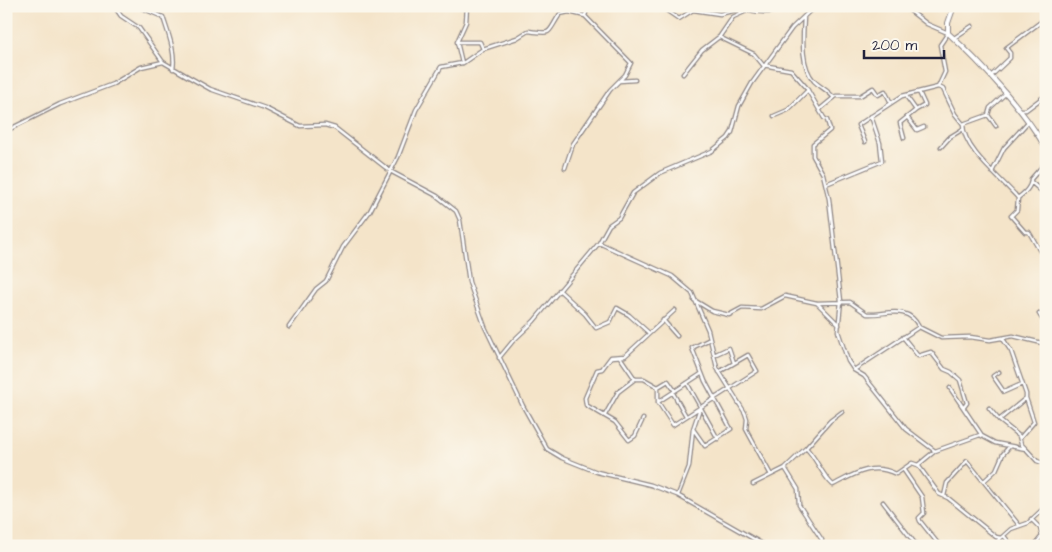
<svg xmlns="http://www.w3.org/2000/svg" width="1052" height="552" font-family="'Architects Daughter',sans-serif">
	<rect width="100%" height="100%" fill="#fbf7ec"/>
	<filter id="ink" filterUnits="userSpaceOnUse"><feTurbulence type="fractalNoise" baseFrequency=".02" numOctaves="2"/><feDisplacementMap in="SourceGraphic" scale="10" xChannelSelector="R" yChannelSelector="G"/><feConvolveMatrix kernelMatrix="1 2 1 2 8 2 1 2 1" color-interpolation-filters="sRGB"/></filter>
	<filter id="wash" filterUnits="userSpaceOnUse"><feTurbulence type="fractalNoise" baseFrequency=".0096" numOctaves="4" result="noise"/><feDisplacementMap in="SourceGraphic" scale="20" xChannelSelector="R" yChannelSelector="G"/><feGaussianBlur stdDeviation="1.12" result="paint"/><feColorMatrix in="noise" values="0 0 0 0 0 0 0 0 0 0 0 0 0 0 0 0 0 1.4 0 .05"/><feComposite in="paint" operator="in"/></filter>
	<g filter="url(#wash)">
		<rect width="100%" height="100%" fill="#f4e4c9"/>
	</g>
	<g filter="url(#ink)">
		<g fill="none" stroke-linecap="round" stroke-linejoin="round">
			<defs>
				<path id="street" d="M 114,6 L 121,16 L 139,28 L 163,62 L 187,76 L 210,89 L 265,108 L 300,126 L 325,125 L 335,128 L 390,171 L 437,196 L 456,211 L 460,220 L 469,282 L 485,327 L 523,406 L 547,449 L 562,458 L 597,472 L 651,485 L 677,495 L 766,546
					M 137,6 L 163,17 C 168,33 176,52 173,69
					M 660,6 L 679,19 L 693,10 L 720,14 L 736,10
					M 735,6 L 742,13 L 748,10
					M 744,6 C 755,17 785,10 799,6
					M 585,16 L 588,6
					M 804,17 C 803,36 800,66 814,81 C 821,88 828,90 834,98
					M 720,36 L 733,17 L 742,13
					M 954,38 L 972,26
					M 457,42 L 480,42 L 483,49
					M 463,63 L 483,49 L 517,38 L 528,31 C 554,34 546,35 560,14 L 569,12 L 585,16 L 631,63 L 625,75 L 610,90 L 573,144 L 565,168
					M 683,74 L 702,50 L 719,37 L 754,54 L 763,65 L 791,70 L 806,87 L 824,118 L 827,120 L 830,130 L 813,144 L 813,156 L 823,174 L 829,199 L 841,301 L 838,331 L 848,361 L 854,370 L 864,376 L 906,429 L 935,451 L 980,435 L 995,443 L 1026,449 L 1037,461 L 1046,464
					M 991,76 L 1010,58 L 1010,53 L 1006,48 L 1046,18
					M 619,81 L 635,80
					M 938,87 L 943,89 L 955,114 L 963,124 L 988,115 L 990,108 L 1005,94
					M 819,110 L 836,96 L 860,96 L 873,88 L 878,95 L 885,91 L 891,103
					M 916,110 L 925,105 L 919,92
					M 1020,110 L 1026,110 L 1046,95
					M 988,115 L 996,126
					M 774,116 L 788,110 L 808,90
					M 907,117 L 917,130 L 924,127
					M 963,124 C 963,150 1002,179 1018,198
					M 6,131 L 60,104 L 113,84 L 141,67 L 163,62
					M 904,138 L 900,123 L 916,110 L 906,96
					M 865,142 L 858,125 L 902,96 L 938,87 L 945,72 L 940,45 L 948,33 L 927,24 L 904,6
					M 941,147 L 950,137 L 963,129
					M 992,172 L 1004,148 L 1028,122
					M 1031,182 L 1046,195
					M 826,184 L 882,161 L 880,143 L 871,116
					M 599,243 L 672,276 L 692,293 L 708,330 L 717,368 L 745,413 L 747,419 L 746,429 L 771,475
					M 1040,251 L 1029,232 L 1025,232 L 1011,216 L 1017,210 L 1018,198 C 1024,193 1031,188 1031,179 L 1046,162
					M 559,290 L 585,314 L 596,328 L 610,322 L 617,308 L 629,315 L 649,333
					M 694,300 L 712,311 L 729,315 L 742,308 L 761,309 L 785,296 L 817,303 L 850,302 L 867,314 C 886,315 908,304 919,327
					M 817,303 L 839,325
					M 1039,314 L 1046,325
					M 663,320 L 677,336
					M 289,327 L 316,289 L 326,281 L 343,247 L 370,211 L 398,157 L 416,110 L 441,67 L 462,63 L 457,42 L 466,22 L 467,6
					M 903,337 L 918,356 L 931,352 L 944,369 L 951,372 L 960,380 L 967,403 L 964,407
					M 1003,339 L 1011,351 L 1026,394 L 1026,398 L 999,420 L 1019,436 L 1021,444 L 1026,449
					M 714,355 L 729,348 L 734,363
					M 499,358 L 513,341 L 534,321 L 599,243 L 609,225 L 619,218 L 633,193 L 660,173 L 712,151 L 728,138 L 732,132 L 739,106 L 752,83 L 792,28 L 815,6
					M 854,370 L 919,327 L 941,338 L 970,337 L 990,340 L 1013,336 L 1046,344
					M 999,372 L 993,376 L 1004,392 L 1022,384
					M 701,374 L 658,402 L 673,425 L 757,371 L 748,355 L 719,372
					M 635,379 L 644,379 L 658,387 L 658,402
					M 687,383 L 718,439
					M 658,387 L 668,381 L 675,391
					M 950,388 L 981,434
					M 673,393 L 686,416
					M 700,408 L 693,429 L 705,446 L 731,429 L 705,381 L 692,348 L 710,339
					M 989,408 L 999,420
					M 842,412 L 830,421 L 806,448 C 817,459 821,474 833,485 C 854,474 872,462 896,474 L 912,463 L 918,465 L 935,451
					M 605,415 L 618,392 L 635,379 L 620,357
					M 643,419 L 635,436 L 629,440 L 615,422 L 586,405 L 585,398 L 597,370 L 602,369 L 611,357 L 625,356 L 675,310
					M 1020,438 L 1034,422 L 1026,398
					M 918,465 L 939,494 L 948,498 L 996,537 L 1001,538
					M 785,468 L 798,489 L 799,505 L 822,540 L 820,546
					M 903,469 L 922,497 L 924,513 L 919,518 L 920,521 L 940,546
					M 984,481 L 996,470 L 1003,454 L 1009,447
					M 753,484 L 785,468 L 806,448
					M 678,495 L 689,467 L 693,429
					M 944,496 L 947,483 L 967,461 L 1019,525
					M 883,502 L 917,546
					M 1031,519 L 1040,528 L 1042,536 L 1034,546
					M 1004,536 L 1012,546
					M 992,546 L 1011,529 L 1028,523 L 1046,506"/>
				<path id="secondary" d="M 954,6 L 948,23 L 948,33 C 983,65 1022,108 1046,148"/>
			</defs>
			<!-- street casing -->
			<use href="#street" stroke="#8b8382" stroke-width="5"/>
			<!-- secondary casing -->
			<use href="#secondary" stroke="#8b8382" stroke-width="6"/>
			<!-- street -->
			<use href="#street" stroke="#fff" stroke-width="2.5"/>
			<!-- secondary -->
			<use href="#secondary" stroke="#fff" stroke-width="4"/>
		</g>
	</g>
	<!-- margin -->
	<rect width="1052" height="552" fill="none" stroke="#fbf7ec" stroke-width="25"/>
	<!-- scale -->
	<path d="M864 50v8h80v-8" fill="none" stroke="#22223b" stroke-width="2.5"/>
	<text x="872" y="50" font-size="15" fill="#22223b" stroke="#fbf7ec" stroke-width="4" paint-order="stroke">200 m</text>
</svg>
